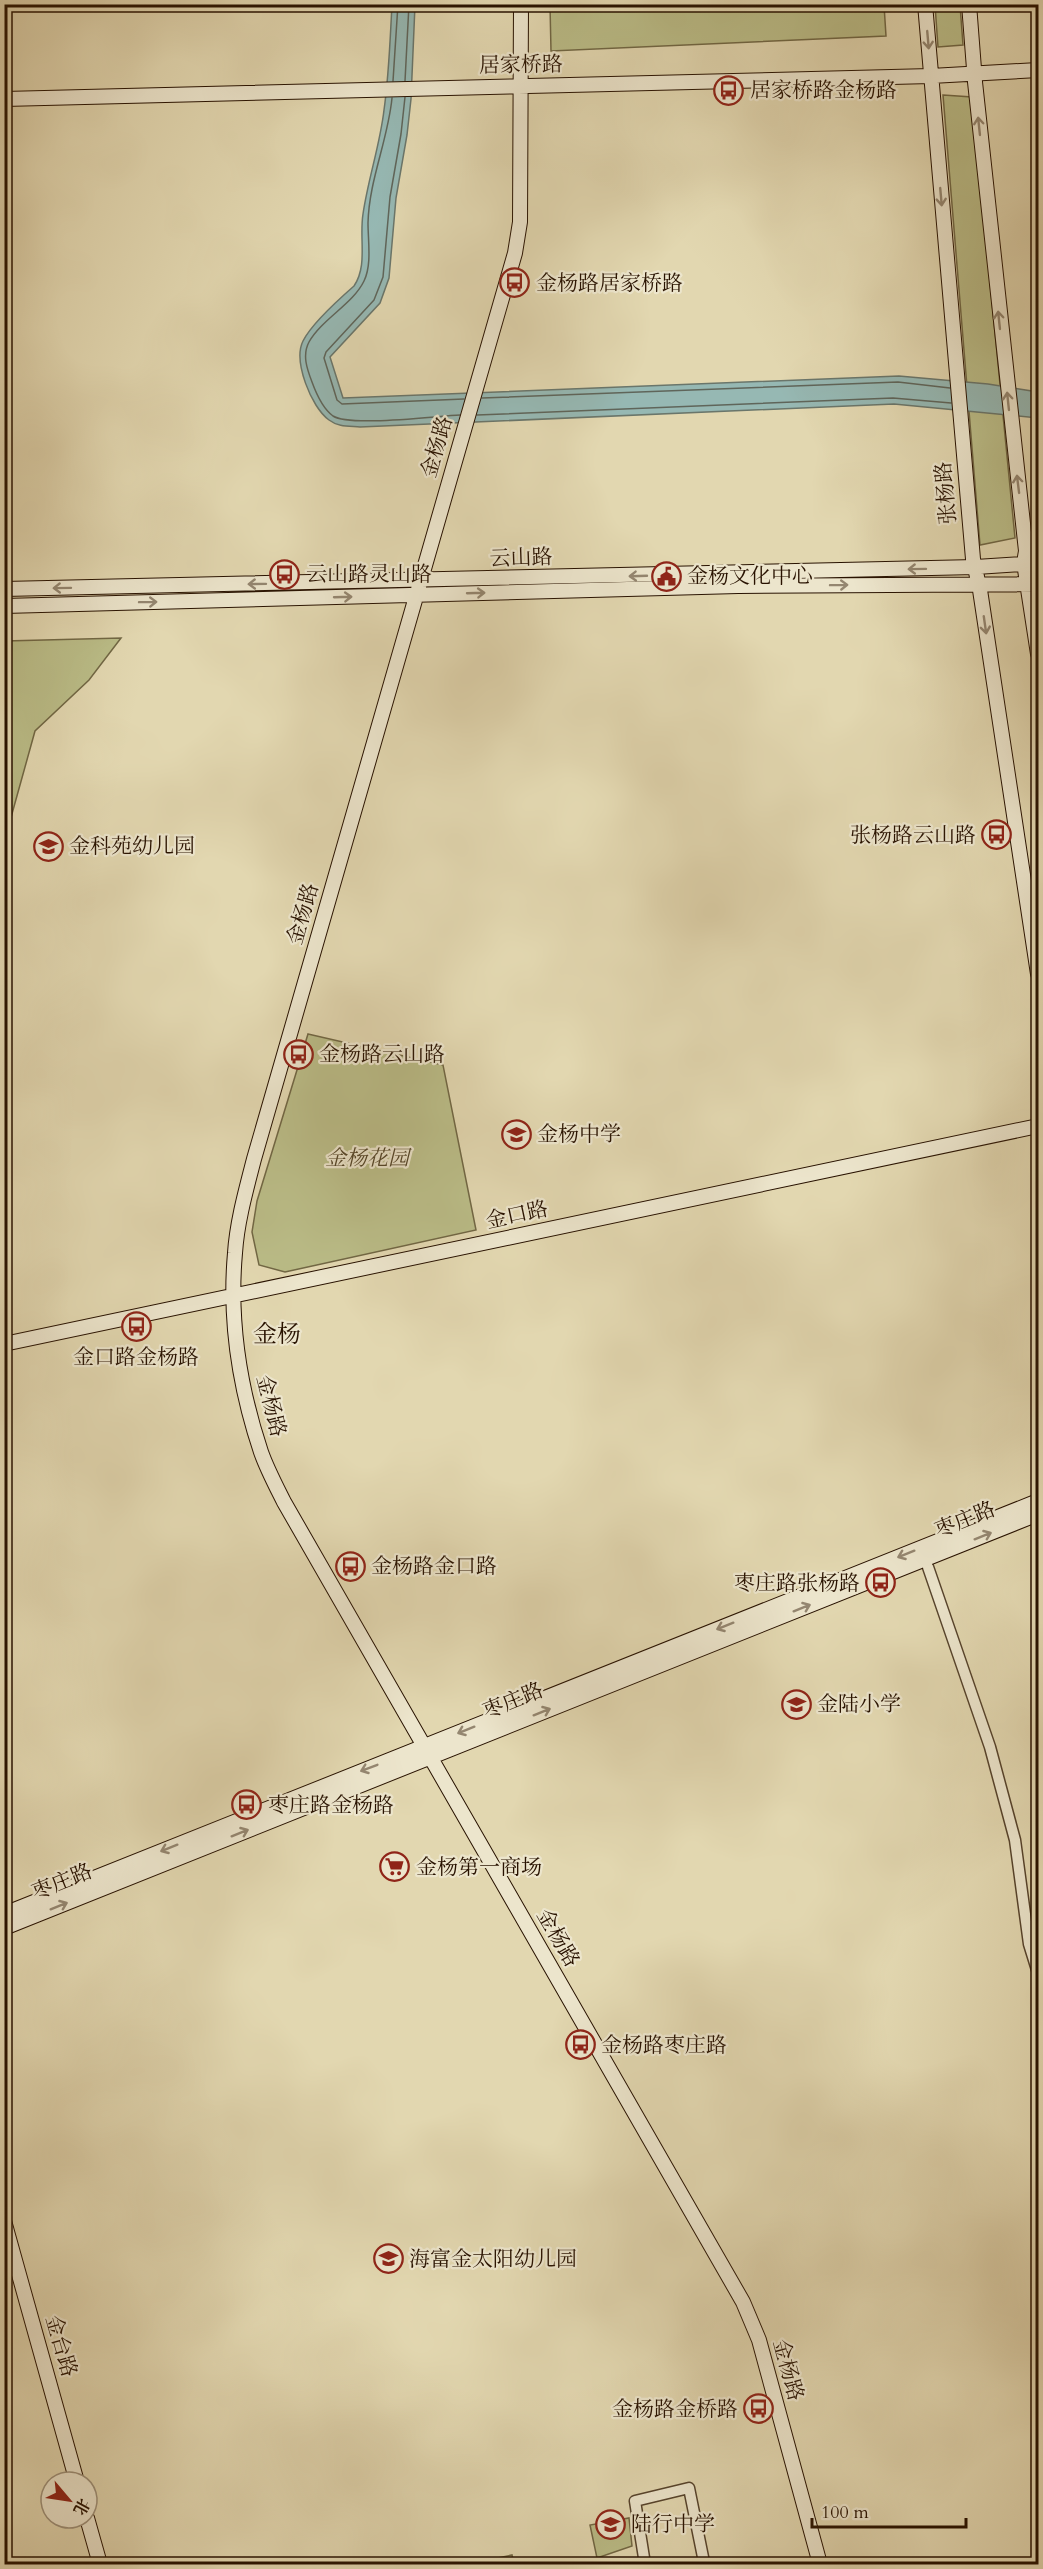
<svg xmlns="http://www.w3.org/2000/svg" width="1043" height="2569" font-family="Cardo,'Noto Serif SC',serif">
	<rect width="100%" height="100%" fill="#e2d7b0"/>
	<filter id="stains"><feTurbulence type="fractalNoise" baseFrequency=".00333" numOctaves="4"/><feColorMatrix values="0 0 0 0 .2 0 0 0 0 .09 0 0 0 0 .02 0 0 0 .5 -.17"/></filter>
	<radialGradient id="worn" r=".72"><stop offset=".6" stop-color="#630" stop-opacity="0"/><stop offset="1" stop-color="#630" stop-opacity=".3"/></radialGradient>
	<!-- green -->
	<path fill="#babc87" stroke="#716744" stroke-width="1.5" d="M 550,5 L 884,5 L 886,36 L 551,51 Z
		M 935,5 L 960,5 L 963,45 L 938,47 Z
		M 943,95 L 972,97 L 1015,538 L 980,545 Z
		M 121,638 L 89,680 L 35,731 L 5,839 L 5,641 Z
		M 308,1034 L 443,1065 L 476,1230 L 285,1272 L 259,1265 L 252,1232 L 257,1201 Z
		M 629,2518 L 632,2546 L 597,2558 L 590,2525 Z
		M 512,2555 L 514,2564 L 468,2564 Z"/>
	<!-- water -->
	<path fill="#96b8b3" stroke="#6a766b" stroke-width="1.5" d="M 392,5 L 415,5 L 411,99 L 407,135 L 396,198 L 389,278 L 380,303 L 330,357 L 343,398 L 899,376 L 988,384 L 1038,392 L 1038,418 L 894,404 L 360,427 C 349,426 338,427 329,420 C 311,407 293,361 303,341 C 312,323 338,300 354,286 C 368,265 359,239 363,214 C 368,179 380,145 384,110 C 389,75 390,40 392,5 Z"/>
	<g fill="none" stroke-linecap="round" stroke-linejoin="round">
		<!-- shore -->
		<path stroke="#5f655a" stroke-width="1.5" d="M 393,81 L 398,4
			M 405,81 L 409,4
			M 405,97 L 401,134 L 390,197 L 383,277 L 374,300 L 326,352 L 324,358 L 337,400 L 342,404 L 464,399
			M 392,98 C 388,140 369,180 368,223 C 368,241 372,265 364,281 C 353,304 322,319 309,342 C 302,355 307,369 312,382 C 316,393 322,408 333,416 C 350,427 435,416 460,415
			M 482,398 L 898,382 L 950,388
			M 477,415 L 893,398 L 951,403"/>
		<defs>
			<path id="street" d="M 928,1567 L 990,1747 L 1015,1840 L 1029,1944 L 1038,1973
				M 645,2564 L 635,2501 L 689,2488 L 704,2562 L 687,2564"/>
			<path id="secondary" d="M 521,4 L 520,222 L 515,253 L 254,1159 C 246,1190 237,1222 235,1253 C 229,1320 240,1389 261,1452 C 267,1469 276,1486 284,1502 L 743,2302 L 759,2340 L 820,2564
				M 925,4 L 973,559 L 980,590 L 1038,974
				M 969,4 L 975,82 L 1026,551 L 1024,563 L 1038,654
				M 4,99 L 931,76 L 1038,70
				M 4,589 L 976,567 L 1038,563
				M 4,606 L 738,586 L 1038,584
				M 4,1344 L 1038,1126
				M 4,1914 L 1038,1501
				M 4,1928 L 1038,1514
				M 4,2221 L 77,2482
				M 87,2518 L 100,2564"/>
		</defs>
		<!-- street casing -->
		<use href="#street" stroke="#56432c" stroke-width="13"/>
		<!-- secondary casing -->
		<use href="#secondary" stroke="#281200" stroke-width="16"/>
		<!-- street -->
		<use href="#street" stroke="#ece5cc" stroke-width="10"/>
		<!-- secondary -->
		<use href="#secondary" stroke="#ece5cc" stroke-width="14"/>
	</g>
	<!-- one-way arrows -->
	<defs><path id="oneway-shaft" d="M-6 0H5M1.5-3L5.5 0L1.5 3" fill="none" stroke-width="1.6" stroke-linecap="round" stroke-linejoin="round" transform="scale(1.5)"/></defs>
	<g stroke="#948670">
		<use href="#oneway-shaft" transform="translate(928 40) rotate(85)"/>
		<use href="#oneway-shaft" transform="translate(979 126) rotate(-96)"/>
		<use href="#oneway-shaft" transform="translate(941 197) rotate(85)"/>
		<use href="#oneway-shaft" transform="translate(999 320) rotate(-96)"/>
		<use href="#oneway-shaft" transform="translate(1008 401) rotate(-96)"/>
		<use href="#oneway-shaft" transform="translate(1018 484) rotate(-97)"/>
		<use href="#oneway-shaft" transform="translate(917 569) rotate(179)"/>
		<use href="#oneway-shaft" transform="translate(638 576) rotate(178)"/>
		<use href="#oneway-shaft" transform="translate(257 584) rotate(179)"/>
		<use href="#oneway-shaft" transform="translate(839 585) rotate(-1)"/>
		<use href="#oneway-shaft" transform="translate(62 588) rotate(179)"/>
		<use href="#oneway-shaft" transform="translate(476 593) rotate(-2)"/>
		<use href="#oneway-shaft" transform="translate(343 597) rotate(-2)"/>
		<use href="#oneway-shaft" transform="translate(148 602) rotate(-1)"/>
		<use href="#oneway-shaft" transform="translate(985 625) rotate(82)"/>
		<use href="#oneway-shaft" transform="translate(983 1536) rotate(-22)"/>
		<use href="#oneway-shaft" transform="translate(906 1554) rotate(158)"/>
		<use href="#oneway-shaft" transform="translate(802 1608) rotate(-22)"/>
		<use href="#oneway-shaft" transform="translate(725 1626) rotate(158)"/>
		<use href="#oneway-shaft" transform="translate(542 1712) rotate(-22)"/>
		<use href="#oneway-shaft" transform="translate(466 1730) rotate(158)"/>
		<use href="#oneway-shaft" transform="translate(369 1768) rotate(159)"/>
		<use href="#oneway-shaft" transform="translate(240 1833) rotate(-22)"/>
		<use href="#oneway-shaft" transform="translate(169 1848) rotate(158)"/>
		<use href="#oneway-shaft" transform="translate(59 1906) rotate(-22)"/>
	</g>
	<!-- icons -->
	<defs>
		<symbol id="bus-ring" viewBox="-11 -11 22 22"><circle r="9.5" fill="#ece5cc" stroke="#8f2418" stroke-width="1.5"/><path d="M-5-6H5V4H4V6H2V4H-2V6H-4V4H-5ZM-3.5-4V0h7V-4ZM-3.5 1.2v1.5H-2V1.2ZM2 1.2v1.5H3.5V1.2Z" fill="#8f2418"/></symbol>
		<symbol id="civic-ring" viewBox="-11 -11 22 22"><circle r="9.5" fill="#ece5cc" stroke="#8f2418" stroke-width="1.5"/><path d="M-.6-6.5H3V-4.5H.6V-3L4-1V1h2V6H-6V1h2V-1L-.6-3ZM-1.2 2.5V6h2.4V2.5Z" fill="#8f2418"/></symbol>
		<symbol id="school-ring" viewBox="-11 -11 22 22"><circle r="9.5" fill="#ece5cc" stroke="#8f2418" stroke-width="1.5"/><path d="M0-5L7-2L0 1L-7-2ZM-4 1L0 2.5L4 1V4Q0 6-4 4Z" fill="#8f2418"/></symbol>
		<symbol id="supermarket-ring" viewBox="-11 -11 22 22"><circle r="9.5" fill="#ece5cc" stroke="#8f2418" stroke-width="1.5"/><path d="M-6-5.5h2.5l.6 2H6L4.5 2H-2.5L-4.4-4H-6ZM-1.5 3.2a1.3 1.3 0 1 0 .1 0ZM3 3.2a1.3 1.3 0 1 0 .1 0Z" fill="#8f2418"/></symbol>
	</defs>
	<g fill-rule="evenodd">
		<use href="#bus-ring" x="712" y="74" width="33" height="33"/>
		<use href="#bus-ring" x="498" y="266" width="33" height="33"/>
		<use href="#bus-ring" x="268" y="558" width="33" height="33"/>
		<use href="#civic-ring" x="650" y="560" width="33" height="33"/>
		<use href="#bus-ring" x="980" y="818" width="33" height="33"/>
		<use href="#school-ring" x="32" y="830" width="33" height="33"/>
		<use href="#bus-ring" x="282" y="1038" width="33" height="33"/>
		<use href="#school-ring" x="500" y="1118" width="33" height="33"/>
		<use href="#bus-ring" x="120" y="1310" width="33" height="33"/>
		<use href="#bus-ring" x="334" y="1550" width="33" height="33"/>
		<use href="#bus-ring" x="864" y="1566" width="33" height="33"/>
		<use href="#school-ring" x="780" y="1688" width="33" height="33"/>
		<use href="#bus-ring" x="230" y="1788" width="33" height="33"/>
		<use href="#supermarket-ring" x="378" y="1850" width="33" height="33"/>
		<use href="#bus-ring" x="564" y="2028" width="33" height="33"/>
		<use href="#school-ring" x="372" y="2242" width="33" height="33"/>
		<use href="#bus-ring" x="742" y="2392" width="33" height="33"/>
		<use href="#school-ring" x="594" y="2508" width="33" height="33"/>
	</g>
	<g text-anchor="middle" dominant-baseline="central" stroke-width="4.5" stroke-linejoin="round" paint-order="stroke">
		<!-- street labels -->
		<g font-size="21" fill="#281200" stroke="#ece5cc">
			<text transform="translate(521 65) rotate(-1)">居家桥路</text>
			<text transform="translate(437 447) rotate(-74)">金杨路</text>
			<text transform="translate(946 493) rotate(-95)">张杨路</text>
			<text transform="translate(521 558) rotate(-2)">云山路</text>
			<text transform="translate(303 914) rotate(-74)">金杨路</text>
			<text transform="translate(517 1215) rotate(-12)">金口路</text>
			<text transform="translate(271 1406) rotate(76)">金杨路</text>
			<text transform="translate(965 1520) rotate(-22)">枣庄路</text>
			<text transform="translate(513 1701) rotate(-22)">枣庄路</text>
			<text transform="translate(62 1882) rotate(-22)">枣庄路</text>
			<text transform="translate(558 1938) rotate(60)">金杨路</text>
			<text transform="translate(61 2346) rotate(74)">金台路</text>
			<text transform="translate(788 2370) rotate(75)">金杨路</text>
		</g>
		<!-- poi labels -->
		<g font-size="21" fill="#281200" stroke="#ece5cc" text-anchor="start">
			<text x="750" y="90">居家桥路金杨路</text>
			<text x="536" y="283">金杨路居家桥路</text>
			<text x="306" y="574">云山路灵山路</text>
			<text x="687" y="576">金杨文化中心</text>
			<text x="976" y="835" text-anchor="end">张杨路云山路</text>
			<text x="69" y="846">金科苑幼儿园</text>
			<text x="319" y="1054">金杨路云山路</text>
			<text x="537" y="1134">金杨中学</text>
			<text x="136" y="1357" text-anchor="middle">金口路金杨路</text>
			<text x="371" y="1566">金杨路金口路</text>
			<text x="860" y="1583" text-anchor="end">枣庄路张杨路</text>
			<text x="817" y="1704">金陆小学</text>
			<text x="268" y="1805">枣庄路金杨路</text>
			<text x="416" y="1867">金杨第一商场</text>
			<text x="601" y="2045">金杨路枣庄路</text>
			<text x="409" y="2259">海富金太阳幼儿园</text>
			<text x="738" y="2409" text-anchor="end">金杨路金桥路</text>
			<text x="631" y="2524">陆行中学</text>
		</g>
		<!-- park labels -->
		<g font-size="21" font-style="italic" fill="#544528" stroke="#ece5cc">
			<text x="367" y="1158">金杨花园</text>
		</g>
		<!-- quarter labels -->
		<g font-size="24" fill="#281200" stroke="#ece5cc">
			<text x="277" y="1334">金杨</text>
		</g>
	</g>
	<!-- margin -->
	<rect width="1043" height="2569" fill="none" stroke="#e2d7b0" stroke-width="24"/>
	<rect x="6" y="6" width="1031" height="2557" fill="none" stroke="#281200" stroke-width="3"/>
	<rect x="12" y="12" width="1019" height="2545" fill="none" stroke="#281200" stroke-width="1.5"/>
	<!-- north arrow -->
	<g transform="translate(69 2500) rotate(119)"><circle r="28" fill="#ece5cc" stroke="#9e917a" stroke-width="1.5"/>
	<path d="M0-4.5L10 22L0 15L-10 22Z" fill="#8f2418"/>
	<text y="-9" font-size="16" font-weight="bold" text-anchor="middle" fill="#281200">北</text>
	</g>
	<!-- scale -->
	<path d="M812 2518v9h154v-9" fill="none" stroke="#281200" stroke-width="3"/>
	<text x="821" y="2518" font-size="18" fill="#281200" stroke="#ece5cc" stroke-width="4.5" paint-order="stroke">100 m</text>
	<rect width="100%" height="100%" filter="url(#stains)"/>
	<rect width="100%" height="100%" fill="url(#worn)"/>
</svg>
